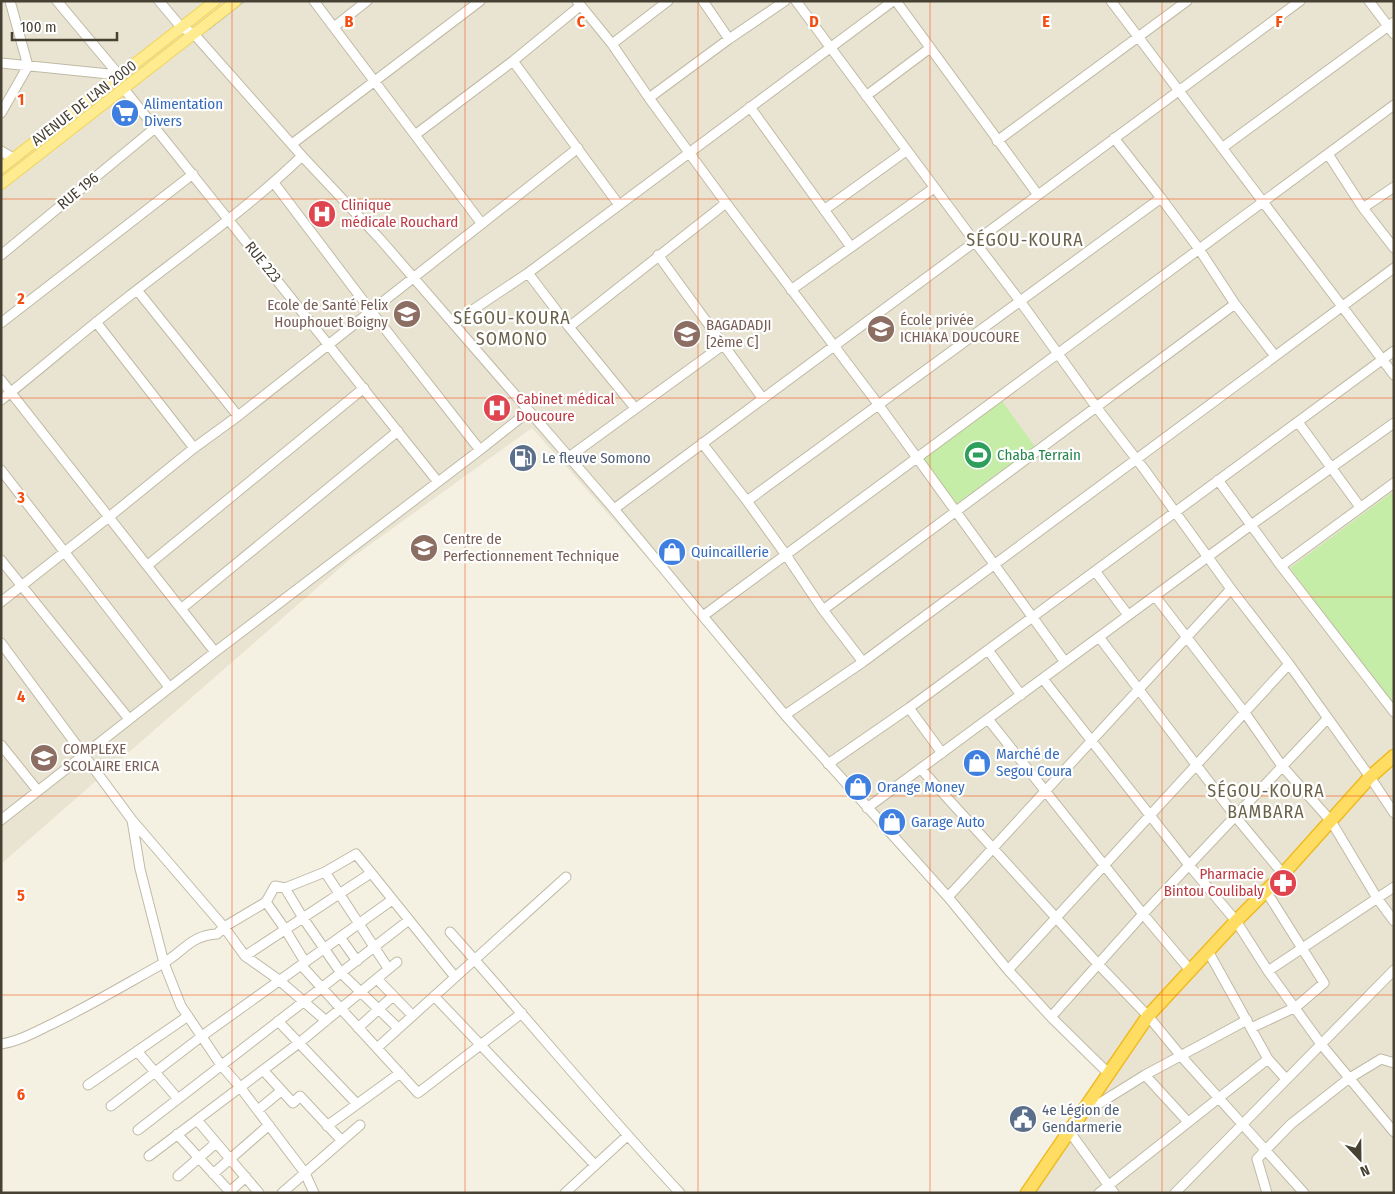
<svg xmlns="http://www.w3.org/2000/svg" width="1395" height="1194" font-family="'Fira Sans Condensed',sans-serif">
	<rect width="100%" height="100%" fill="#f4f1e3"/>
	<!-- residential -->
	<path fill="#e8e4d1" d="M 1,1 L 1394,1 L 1394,1193 L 1026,1193 L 1108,1077 L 532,428 L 350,559 L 1,864 Z"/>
	<!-- green -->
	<path fill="#c6eda7" d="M 999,397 L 1039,452 L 957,512 L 917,458 Z
		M 1394,491 L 1394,709 L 1290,568 Z"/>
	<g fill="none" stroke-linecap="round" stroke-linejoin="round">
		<!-- stream -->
		<path stroke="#98c6f8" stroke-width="2" d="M 209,29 L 244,1"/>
		<defs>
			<path id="minor" d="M 57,1 L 119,75
				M 159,1 L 181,27 L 194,34 L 302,156 L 380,239 L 614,509 L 785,715 L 948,897 L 1008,970 L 1051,1017 L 1108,1073
				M 314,1 L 482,224
				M 577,1 L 612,44 L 649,98 L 726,203 L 878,404 L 1065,662
				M 703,1 L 729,39
				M 796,1 L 975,242 L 1020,301 L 1097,408 L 1144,469 L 1231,589 L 1289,664 L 1370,777 L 1394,813
				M 896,1 L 1038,195
				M 1111,1 L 1394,375
				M 1369,1 L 1394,34
				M 334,27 L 367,1
				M 612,44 L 668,1
				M 513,61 L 619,205
				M 1,63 L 119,75
				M 124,89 L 438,482
				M 866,96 L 930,48
				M 649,98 L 729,39 L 785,1
				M 750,107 L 851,247
				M 1,113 L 28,66 L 10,1
				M 415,135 L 513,61 L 580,6
				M 1114,138 L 1161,198 L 1199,249 L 1235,304 L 1275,356
				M 997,141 L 1187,1
				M 292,144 L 480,1
				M 1222,148 L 1394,22
				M 1,151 L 13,158
				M 1328,154 L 1363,208 L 1394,248
				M 274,183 L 371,311 L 480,450
				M 1363,208 L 1394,187
				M 824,210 L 906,151
				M 1,255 L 155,128
				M 658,255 L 763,399
				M 528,273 L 569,327 L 635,408
				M 137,290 L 238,416
				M 791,290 L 934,188
				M 96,322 L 194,448
				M 1,323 L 193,174
				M 453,323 L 528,273 L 893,1
				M 569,327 L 726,203
				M 1,380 L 215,652
				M 1,400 C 44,366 85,330 128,297 C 187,251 248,208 302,156
				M 1298,422 L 1360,507
				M 702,443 L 747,501 L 786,555 L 823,610 L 863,662
				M 569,457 L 723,345
				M 1,470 L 169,687
				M 1218,480 L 1281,566 L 1394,712
				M 747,501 L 1161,198
				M 614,509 L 1300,1
				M 1,560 L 129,719
				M 148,565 L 364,388
				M 1281,566 L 1394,483
				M 1095,571 L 1128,615
				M 1155,596 L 1245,713 L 1282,766 L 1331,821 L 1377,898 L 1394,921
				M 1,602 L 109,517 L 194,448 L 238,416 L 578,148
				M 181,609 L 398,431
				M 823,610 L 1235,304
				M 703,616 L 1394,105
				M 1099,637 L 1235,816 L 1283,874
				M 1,643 L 132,820 L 224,927 L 245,956 L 279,980 L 326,1021
				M 988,650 L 1021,695
				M 1043,679 L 1189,865 L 1236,921 L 1268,971 L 1321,1044 L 1394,1132
				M 909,708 L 942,753
				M 785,715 L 863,662 L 1394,268
				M 988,719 L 1143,914 L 1190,970
				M 1,745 L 38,791
				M 828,764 L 909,708 L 1394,351
				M 921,769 L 1098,964 L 1148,1016 L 1181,1056 L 1304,1193
				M 867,808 L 1251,525 L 1394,423
				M 1,820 L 215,652 L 480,450 L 529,411
				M 132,820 L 140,869 L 164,963 L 181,1006 L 221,1065 L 240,1087 L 305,1173 L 314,1193
				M 325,872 L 388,968
				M 285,888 L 303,918 L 341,973 L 398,1028
				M 948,897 L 1231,589
				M 266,902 L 285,929 L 305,962
				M 450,932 C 527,1018 601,1108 680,1193
				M 340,937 L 357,961
				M 1208,951 L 1268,1059 L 1286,1079
				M 245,956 L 371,873
				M 301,965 L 418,1093 L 522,1013
				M 1008,970 L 1289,664
				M 1268,971 L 1394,887
				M 377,979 L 412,1015
				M 434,996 L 595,1165
				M 1051,1017 L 1143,914 L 1327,719
				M 278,1021 L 357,1104
				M 358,1028 L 393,996
				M 1251,1028 L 1296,1007 L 1324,983 L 1266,891
				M 1,1044 C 20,1041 37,1031 54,1023 C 91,1005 126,984 162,964 C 183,952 191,935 217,934 L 224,927 L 266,902 L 275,886 L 285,888 L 325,872 L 356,854 L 455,977
				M 377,1048 L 566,877
				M 137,1051 L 178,1099
				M 263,1070 L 293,1103 L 300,1096 L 342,1141
				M 1145,1075 L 1188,1122
				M 88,1085 L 188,1016
				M 111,1106 L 202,1036 L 392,900
				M 258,1110 L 281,1091
				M 1084,1113 L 1145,1075 L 1247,1020
				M 197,1120 L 259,1193
				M 327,1126 L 400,1073
				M 138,1130 L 409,920
				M 1069,1131 L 1114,1193
				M 177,1134 L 231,1193
				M 149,1156 L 299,1043 L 397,962
				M 213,1174 L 269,1125
				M 178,1176 L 216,1143
				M 228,1193 L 246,1177
				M 282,1193 L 360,1125
				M 565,1193 L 627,1136
				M 1099,1193 L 1268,1059
				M 1175,1193 L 1394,970
				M 1267,1193 L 1257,1159 L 1291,1124 L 1348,1079 L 1381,1059 L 1394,1063"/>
			<path id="major" d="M 1,168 L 215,1
				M 1,184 L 236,1"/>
			<path id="highway" d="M 1027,1193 L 1148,1016 L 1236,921 L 1283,874 L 1370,777 L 1394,756"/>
		</defs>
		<!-- minor casing -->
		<use href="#minor" stroke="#c0baa5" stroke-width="11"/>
		<!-- major casing -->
		<use href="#major" stroke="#f1d454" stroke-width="12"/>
		<!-- highway casing -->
		<use href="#highway" stroke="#efbb22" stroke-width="15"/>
		<!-- minor -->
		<use href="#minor" stroke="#fff" stroke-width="9"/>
		<!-- major -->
		<use href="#major" stroke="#ffec91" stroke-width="10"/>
		<!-- highway -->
		<use href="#highway" stroke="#ffdd63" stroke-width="12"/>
	</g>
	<!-- grid -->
	<path fill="none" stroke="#f64d11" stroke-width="1" stroke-opacity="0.55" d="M 232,1 L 232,1193M 465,1 L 465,1193M 698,1 L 698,1193M 930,1 L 930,1193M 1162,1 L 1162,1193M 1,199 L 1394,199M 1,398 L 1394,398M 1,597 L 1394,597M 1,796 L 1394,796M 1,995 L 1394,995"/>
	<!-- icons -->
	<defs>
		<symbol id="supermarket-disc" viewBox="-11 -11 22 22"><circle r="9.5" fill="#3f7fe0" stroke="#fff"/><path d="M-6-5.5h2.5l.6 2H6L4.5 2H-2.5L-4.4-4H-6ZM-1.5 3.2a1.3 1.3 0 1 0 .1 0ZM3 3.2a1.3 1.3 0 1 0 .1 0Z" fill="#fff"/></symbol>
		<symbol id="hospital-disc" viewBox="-11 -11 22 22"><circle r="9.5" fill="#e0444e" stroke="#fff"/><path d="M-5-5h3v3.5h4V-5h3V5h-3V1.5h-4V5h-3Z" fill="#fff"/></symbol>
		<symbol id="school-disc" viewBox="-11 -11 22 22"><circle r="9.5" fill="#8d6e63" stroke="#fff"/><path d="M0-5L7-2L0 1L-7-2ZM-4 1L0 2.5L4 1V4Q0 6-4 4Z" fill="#fff"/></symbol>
		<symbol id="stadium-disc" viewBox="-11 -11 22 22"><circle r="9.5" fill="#2e9e5b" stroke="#fff"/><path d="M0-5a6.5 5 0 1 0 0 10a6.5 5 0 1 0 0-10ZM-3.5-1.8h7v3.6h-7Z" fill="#fff"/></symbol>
		<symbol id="fuel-disc" viewBox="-11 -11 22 22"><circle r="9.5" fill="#5c6f8a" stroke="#fff"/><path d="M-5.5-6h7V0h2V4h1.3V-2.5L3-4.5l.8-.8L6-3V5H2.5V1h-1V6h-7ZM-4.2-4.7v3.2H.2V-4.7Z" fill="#fff"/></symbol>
		<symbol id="shop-disc" viewBox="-11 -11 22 22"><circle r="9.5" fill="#3f7fe0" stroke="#fff"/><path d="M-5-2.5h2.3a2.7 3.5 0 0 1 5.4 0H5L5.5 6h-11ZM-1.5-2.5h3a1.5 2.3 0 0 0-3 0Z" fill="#fff"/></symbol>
		<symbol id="pharmacy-disc" viewBox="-11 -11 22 22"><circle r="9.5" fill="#e0444e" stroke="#fff"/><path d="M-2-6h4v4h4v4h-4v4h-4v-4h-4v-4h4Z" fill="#fff"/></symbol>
		<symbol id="civic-disc" viewBox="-11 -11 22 22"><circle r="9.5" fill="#5c6f8a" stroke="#fff"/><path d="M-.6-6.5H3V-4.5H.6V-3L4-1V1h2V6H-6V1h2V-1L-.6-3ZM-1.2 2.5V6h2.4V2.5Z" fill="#fff"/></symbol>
	</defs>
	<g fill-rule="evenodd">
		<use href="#supermarket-disc" x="109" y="97" width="32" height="32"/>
		<use href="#hospital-disc" x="306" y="198" width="32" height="32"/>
		<use href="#school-disc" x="391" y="298" width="32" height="32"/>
		<use href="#school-disc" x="865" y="313" width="32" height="32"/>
		<use href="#school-disc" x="671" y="318" width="32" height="32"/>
		<use href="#hospital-disc" x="481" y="392" width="32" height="32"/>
		<use href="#stadium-disc" x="962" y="439" width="32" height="32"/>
		<use href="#fuel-disc" x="507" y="442" width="32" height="32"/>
		<use href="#school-disc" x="408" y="532" width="32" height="32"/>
		<use href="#shop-disc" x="656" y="536" width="32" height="32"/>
		<use href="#school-disc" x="28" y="742" width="32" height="32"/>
		<use href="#shop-disc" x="961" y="747" width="32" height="32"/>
		<use href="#shop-disc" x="842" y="771" width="32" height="32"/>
		<use href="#shop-disc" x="876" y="806" width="32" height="32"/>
		<use href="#pharmacy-disc" x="1267" y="867" width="32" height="32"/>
		<use href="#civic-disc" x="1007" y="1103" width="32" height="32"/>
	</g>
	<g text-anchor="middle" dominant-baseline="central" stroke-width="4.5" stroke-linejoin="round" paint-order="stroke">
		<!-- street labels -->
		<g font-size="15" fill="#464133" stroke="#fff">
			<text transform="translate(84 103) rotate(-38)">AVENUE DE L'AN 2000</text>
			<text transform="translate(78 191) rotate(-40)">RUE 196</text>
			<text transform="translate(263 262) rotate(51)">RUE 223</text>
		</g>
		<!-- shop labels -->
		<g font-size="15" fill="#366cbe" stroke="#fff" text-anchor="start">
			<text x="144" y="104">Alimentation<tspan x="144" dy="17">Divers</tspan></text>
			<text x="691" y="552">Quincaillerie</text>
			<text x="996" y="754">Marché de<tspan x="996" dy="17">Segou Coura</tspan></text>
			<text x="877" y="787">Orange Money</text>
			<text x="911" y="822">Garage Auto</text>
		</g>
		<!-- health labels -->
		<g font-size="15" fill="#be3a42" stroke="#fff" text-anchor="start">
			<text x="341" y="205">Clinique<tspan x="341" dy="17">médicale Rouchard</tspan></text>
			<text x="516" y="399">Cabinet médical<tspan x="516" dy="17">Doucoure</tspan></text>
			<text x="1264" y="874" text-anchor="end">Pharmacie<tspan x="1264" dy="17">Bintou Coulibaly</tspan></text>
		</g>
		<!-- education labels -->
		<g font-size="15" fill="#785e54" stroke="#fff" text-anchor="start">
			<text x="388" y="305" text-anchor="end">Ecole de Santé Felix<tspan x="388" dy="17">Houphouet Boigny</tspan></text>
			<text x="900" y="320">École privée<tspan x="900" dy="17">ICHIAKA DOUCOURE</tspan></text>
			<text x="706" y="325">BAGADADJI<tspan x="706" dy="17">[2ème C]</tspan></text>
			<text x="443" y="539">Centre de<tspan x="443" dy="17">Perfectionnement Technique</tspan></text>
			<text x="63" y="749">COMPLEXE<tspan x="63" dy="17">SCOLAIRE ERICA</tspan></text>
		</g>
		<!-- leisure labels -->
		<g font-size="15" fill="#27864d" stroke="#fff" text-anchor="start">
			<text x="997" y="455">Chaba Terrain</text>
		</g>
		<!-- service labels -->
		<g font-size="15" fill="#4e5e75" stroke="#fff" text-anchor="start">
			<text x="542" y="458">Le fleuve Somono</text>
			<text x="1042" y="1110">4e Légion de<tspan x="1042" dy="17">Gendarmerie</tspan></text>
		</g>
		<!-- quarter labels -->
		<g font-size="18" letter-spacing="1" fill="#6a6149" stroke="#fff">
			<text x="1025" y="240">SÉGOU-KOURA</text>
			<text x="512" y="318">SÉGOU-KOURA<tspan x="512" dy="21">SOMONO</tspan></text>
			<text x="1266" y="791">SÉGOU-KOURA<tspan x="1266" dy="21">BAMBARA</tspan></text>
		</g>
	</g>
	<g font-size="16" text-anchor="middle" font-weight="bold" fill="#f64d11" stroke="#fff" stroke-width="4.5" stroke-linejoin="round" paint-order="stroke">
		<text x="349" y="27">B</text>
		<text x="581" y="27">C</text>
		<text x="814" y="27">D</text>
		<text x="1046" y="27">E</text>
		<text x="1279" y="27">F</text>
		<text x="21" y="105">1</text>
		<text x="21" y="304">2</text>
		<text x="21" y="503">3</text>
		<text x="21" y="702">4</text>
		<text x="21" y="901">5</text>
		<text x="21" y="1100">6</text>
	</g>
	<!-- border -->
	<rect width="1395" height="1194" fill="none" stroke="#464133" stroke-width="5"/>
	<!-- north arrow -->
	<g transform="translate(1360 1159) rotate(158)" stroke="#ffffff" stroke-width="4" paint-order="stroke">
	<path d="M0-4L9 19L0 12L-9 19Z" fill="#464133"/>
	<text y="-8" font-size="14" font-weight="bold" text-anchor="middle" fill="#464133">N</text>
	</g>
	<!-- scale -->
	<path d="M12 32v8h105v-8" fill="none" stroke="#464133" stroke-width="2.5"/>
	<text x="20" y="32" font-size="15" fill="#464133" stroke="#ffffff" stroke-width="4" paint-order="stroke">100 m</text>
</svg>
